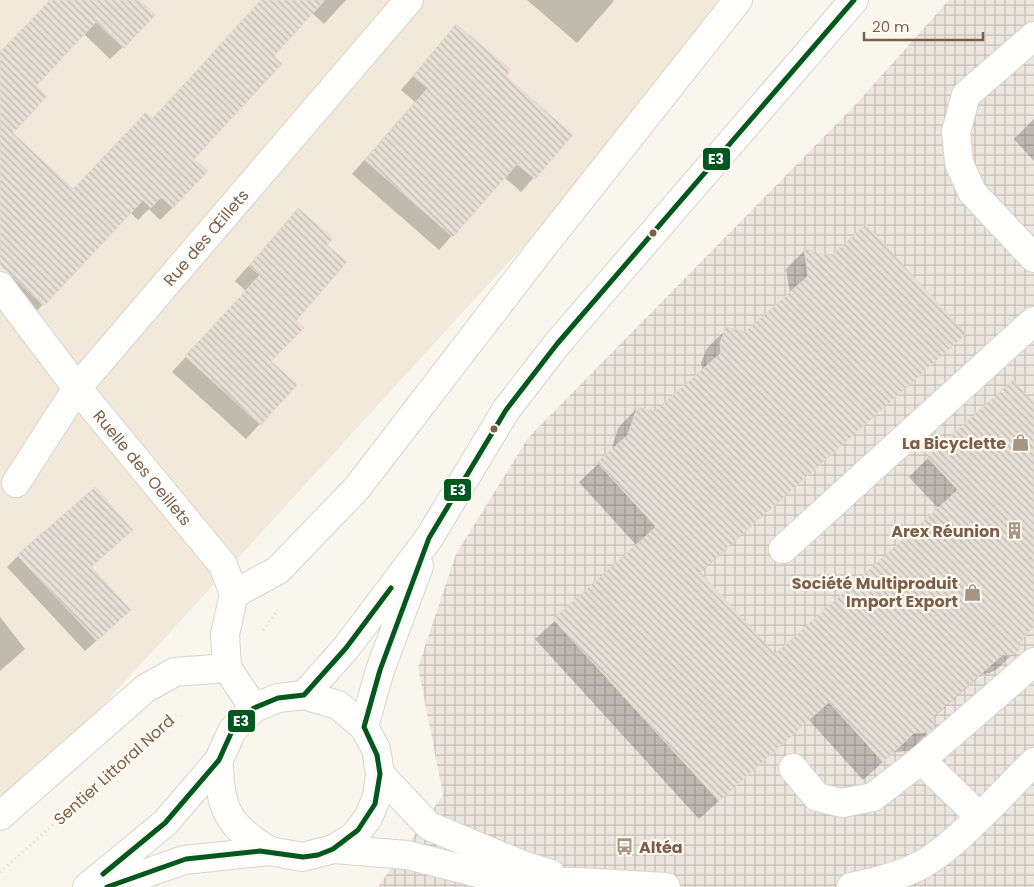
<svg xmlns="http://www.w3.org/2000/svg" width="1034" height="887" font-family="Poppins,sans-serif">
	<defs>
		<pattern id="industrial-grid" width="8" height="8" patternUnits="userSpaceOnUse" patternTransform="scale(1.25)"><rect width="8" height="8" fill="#ede6de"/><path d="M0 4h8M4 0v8" fill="none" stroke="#c5beb6"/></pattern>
		<pattern id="building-back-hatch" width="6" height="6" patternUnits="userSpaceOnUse" patternTransform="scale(1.25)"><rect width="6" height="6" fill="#e6dfd5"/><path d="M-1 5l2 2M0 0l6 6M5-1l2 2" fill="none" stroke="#bfb8af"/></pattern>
	</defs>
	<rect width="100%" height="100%" fill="#f9f6ee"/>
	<!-- residential -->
	<path fill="#f2e9db" d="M 0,0 L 746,0 L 723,28 L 0,818 Z"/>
	<!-- industrial -->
	<path fill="url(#industrial-grid)" d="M 949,0 L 1034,0 L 1034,887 L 378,887 L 443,795 L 418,667 L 456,554 L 528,438 L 856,104 Z"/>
	<!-- shadow -->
	<path fill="#0003" d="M 48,0 L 138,0 L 123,47 L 110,59 L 84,34 L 34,86 L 11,133 L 73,191 L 151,121 L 262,0 L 346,0 L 324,24 L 312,13 L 272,56 L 193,159 L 206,171 L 172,208 L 160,220 L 149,209 L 138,220 L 130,212 L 31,317 L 0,288 L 12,275 L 0,263 L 0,53 L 50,2 Z
		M 527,0 L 612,0 L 614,1 L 577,43 Z
		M 456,26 L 504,77 L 571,135 L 521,192 L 504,177 L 439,250 L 352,174 L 415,102 L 401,90 Z
		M 1034,119 L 1034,161 L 1014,139 Z
		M 298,210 L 325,245 L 295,321 L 270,362 L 296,385 L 246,439 L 172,372 L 246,291 L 235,281 Z
		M 805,250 L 964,334 L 700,573 L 775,656 L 939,509 L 909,477 L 928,458 L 1034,405 L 1034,627 L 1022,638 L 1017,650 L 997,669 L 990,673 L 982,674 L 932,719 L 933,727 L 914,747 L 909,751 L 894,752 L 863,780 L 809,720 L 699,819 L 535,639 L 637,546 L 579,482 L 611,452 L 618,428 L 637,408 L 656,412 L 703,371 L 701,363 L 707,348 L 727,329 L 745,333 L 790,294 L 786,269 Z
		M 131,530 L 90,568 L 118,621 L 85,651 L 7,567 L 18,556 Z
		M 0,617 L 25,649 L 0,671 Z"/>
	<!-- building -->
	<path fill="url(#building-back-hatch)" stroke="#e3dad0" d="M 50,0 L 140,0 L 155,15 L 124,48 L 96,22 L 36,86 L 47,96 L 13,133 L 73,189 L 145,113 L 152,119 L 261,0 L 325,0 L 274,56 L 282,64 L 194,159 L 208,171 L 173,208 L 161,197 L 151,208 L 143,200 L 44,306 L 0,265 L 0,52 Z
		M 456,24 L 511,70 L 506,76 L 573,135 L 535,179 L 517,164 L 453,237 L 365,160 L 428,88 L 413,76 Z
		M 298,208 L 333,238 L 327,245 L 347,262 L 296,321 L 304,328 L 271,361 L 297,385 L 261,425 L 185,356 L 260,275 L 249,266 Z
		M 866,224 L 966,334 L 700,572 L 775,654 L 958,490 L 927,457 L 1013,380 L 1034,403 L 1034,627 L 1025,635 L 1018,651 L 1011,655 L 1002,655 L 933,717 L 934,728 L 929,732 L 914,733 L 883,762 L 829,702 L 719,801 L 553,619 L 656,527 L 597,462 L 628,435 L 637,407 L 655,411 L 721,353 L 720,343 L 726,327 L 745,332 L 808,276 L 804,249 L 831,256 Z
		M 95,487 L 133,530 L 91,567 L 131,610 L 97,641 L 17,555 Z"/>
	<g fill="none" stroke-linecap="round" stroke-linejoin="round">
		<defs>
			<g id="minor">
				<path d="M 1034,36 L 966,95 L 956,132 L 959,163 L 972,192 L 1034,258"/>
				<path id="s1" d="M 0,286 L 77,388 L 223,565 L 234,594 L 225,634 L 227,668 L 254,708"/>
				<path id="s2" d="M 16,483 L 77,388 L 409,0"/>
				<path d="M 783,549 L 1034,321"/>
				<path d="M 234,594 L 278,570 L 357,488 L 541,249 L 738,0"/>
				<path d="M 304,695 L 346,648 L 429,538 L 506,410 L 557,344 L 854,0"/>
				<path d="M 364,727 L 380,670 L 419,566"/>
				<path d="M 219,760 C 219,809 228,826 270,851"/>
				<path d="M 921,760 L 979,816"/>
				<path d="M 793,768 L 817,797 L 842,803 L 873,797 L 921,760 L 1034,662"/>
				<path d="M 380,774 L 429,826 L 520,864 L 551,874"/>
				<path d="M 0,816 L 146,688 L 175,672 L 227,668"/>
				<path d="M 334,849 L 407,855 L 514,882 L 579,882 L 666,887"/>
				<path d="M 87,887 L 165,823 L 219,760 L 232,731 L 254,708 L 278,698 L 304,695 L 338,705 L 364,727 L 376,749 L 380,774 L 377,797 L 368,818 L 354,836 L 334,849 L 302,857 L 270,851 L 184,860 L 107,887"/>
				<path d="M 851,887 C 874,882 896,877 917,867 C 955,848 1003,792 1034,762"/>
			</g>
		</defs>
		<!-- minor casing -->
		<use href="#minor" stroke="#d9d3cc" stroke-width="30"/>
		<!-- path -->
		<path stroke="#dcd6ce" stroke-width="3" stroke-dasharray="1 4" stroke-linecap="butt" d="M 263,630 L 277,611
			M 0,872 L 178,713"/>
		<!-- minor -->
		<use href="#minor" stroke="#fefefc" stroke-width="28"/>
		<defs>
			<path id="bus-1" d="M 103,874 L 165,823 L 219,760 L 232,731 L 254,708 L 278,698 L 304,695 L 346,648 L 391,588
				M 107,887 L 186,859 L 260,851 L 303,857 L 318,855 L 333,849 L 358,830 L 375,804 L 380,774 L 377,755 L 364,727 L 380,670 L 429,538 L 506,410 L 557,344 L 854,0"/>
		</defs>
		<!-- bus-1 casing -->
		<use href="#bus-1" stroke="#fffbf1" stroke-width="9"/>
		<!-- bus-1 -->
		<use href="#bus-1" stroke="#005820" stroke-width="5"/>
	</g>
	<!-- icons -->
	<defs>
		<symbol id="shop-bare" viewBox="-9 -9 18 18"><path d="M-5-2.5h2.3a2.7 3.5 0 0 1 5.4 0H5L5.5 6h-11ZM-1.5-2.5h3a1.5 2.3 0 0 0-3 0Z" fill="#a89483" stroke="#fffbf1" stroke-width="2.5" paint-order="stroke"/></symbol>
		<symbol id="building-bare" viewBox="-9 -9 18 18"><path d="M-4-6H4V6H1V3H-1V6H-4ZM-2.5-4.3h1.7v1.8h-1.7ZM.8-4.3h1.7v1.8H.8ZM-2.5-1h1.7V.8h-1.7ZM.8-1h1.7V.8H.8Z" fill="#a89483" stroke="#fffbf1" stroke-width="2.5" paint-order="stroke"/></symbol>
		<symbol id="bus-bare" viewBox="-9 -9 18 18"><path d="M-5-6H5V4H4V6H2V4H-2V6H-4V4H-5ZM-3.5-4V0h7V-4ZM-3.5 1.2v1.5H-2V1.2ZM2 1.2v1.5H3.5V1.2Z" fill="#a89483" stroke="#fffbf1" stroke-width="2.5" paint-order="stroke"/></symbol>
	</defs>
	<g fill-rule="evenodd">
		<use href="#shop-bare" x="1008" y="430" width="25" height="25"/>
		<use href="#building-bare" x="1002" y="518" width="25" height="25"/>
		<use href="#shop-bare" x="960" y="580" width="25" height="25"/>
		<use href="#bus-bare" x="612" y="834" width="25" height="25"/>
	</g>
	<!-- markers -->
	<g fill="#7c5f4a" stroke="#fffbf1" stroke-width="2">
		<circle cx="653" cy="233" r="4.5"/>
		<circle cx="494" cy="429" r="4.5"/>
	</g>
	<g text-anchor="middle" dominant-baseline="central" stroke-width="4.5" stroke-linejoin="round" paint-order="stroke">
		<!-- street labels -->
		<g font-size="16" fill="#7c5f4a" stroke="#fffbf1">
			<text stroke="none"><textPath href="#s2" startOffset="311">Rue des Œillets</textPath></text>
			<text stroke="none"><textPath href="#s1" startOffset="231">Ruelle des Oeillets</textPath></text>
			<text transform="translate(114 770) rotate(-42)">Sentier Littoral Nord</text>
		</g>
		<!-- poi labels -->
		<g font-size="16" font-weight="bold" fill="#7c5f4a" stroke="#fffbf1" text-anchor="end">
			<text x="1006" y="443">La Bicyclette</text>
			<text x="1000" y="531">Arex Réunion</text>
			<text x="958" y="583">Société Multiproduit<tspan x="958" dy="18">Import Export</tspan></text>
			<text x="639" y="847" text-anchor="start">Altéa</text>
		</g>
	</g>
	<g stroke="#fffbf1" stroke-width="2">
		<rect x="702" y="147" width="29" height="24" rx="5" fill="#005820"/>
		<rect x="443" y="478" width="29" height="24" rx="5" fill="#005820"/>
		<rect x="227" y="709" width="29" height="24" rx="5" fill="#005820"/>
	</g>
	<g font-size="14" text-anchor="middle" font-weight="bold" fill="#fff">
		<text x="716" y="164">E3</text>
		<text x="458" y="495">E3</text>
		<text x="241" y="726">E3</text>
	</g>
	<!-- scale -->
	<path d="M864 32v8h119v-8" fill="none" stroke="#7c5f4a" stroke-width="2.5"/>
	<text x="872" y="32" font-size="15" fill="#7c5f4a" stroke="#fffbf1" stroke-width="4" paint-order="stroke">20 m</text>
</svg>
